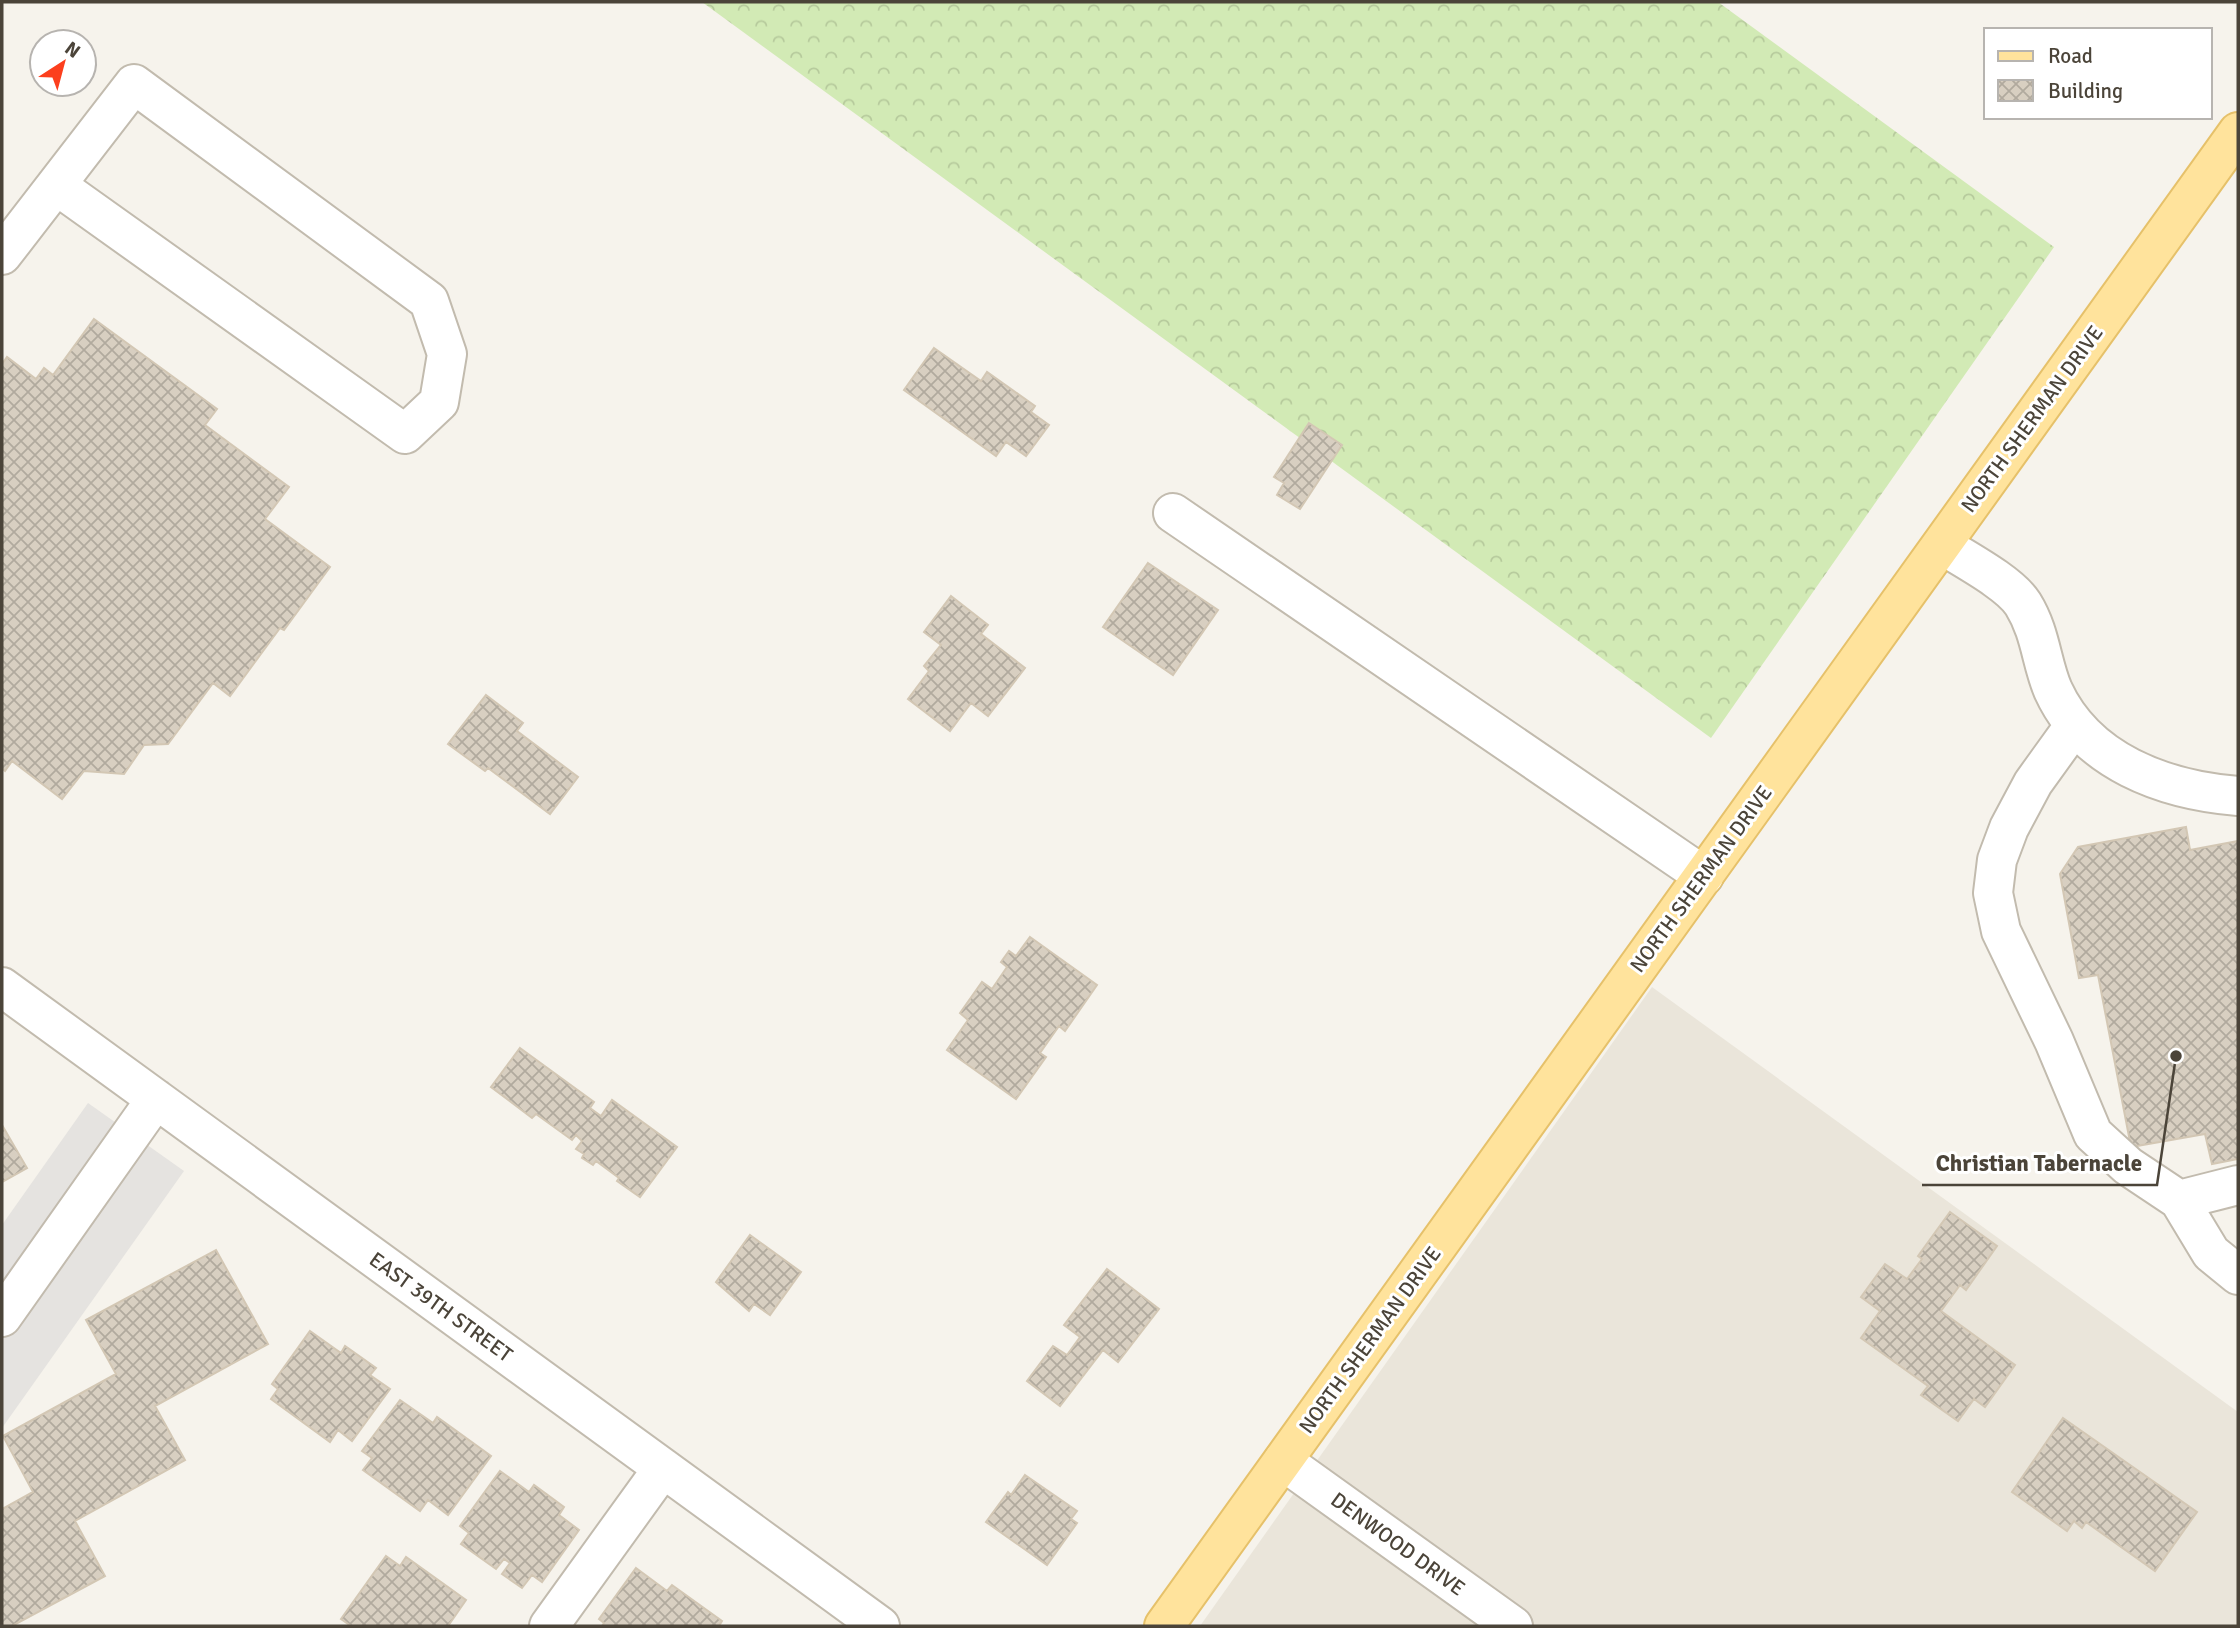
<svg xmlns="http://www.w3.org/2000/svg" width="2240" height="1628" font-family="Signika,sans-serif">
	<defs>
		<pattern id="forest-crowns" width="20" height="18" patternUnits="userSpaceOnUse" patternTransform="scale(1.75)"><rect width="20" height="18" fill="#d2eab5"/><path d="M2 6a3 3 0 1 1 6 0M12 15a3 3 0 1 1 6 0" fill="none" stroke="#b6ca9c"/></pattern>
		<pattern id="building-cross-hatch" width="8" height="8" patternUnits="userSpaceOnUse" patternTransform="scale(1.75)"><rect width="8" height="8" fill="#d8cfc1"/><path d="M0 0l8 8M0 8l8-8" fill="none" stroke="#b1aa9e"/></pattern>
	</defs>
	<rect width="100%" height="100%" fill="#f6f3ec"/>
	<!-- residential -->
	<path fill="#eae5da" d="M 1652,987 L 2238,1412 L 2238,1626 L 1200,1626 Z"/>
	<!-- forest -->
	<path fill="url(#forest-crowns)" d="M 702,2 L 1718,2 L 2054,247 L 1711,738 Z"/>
	<!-- parking -->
	<path fill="#e5e3e0" d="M 88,1103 L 184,1171 L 2,1428 L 2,1225 Z"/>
	<!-- building -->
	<path fill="url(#building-cross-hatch)" stroke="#d3c7b4" stroke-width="2" d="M 94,319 L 217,409 L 205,425 L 289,487 L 265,519 L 330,567 L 284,630 L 280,628 L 230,696 L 213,683 L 168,744 L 144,745 L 124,774 L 84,771 L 62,799 L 12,761 L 5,771 L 2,768 L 2,364 L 7,357 L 36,379 L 44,368 L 53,375 Z
		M 934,348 L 981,381 L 987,372 L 1035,406 L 1031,412 L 1049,425 L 1026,456 L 1006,442 L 996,456 L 904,390 Z
		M 1309,423 L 1342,445 L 1300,509 L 1277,495 L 1284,483 L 1274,477 Z
		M 1148,563 L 1218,610 L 1173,675 L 1103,627 Z
		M 951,596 L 988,625 L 981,634 L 1025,668 L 988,716 L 971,703 L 950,731 L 908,699 L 929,671 L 924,666 L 941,645 L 924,632 Z
		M 486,695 L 523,723 L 517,731 L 578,777 L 550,814 L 488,768 L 485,771 L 448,744 Z
		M 2186,827 L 2190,850 L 2238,841 L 2238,1159 L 2212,1164 L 2205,1134 L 2131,1147 L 2098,975 L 2079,978 L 2060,874 L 2078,847 Z
		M 1030,937 L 1097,985 L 1065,1031 L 1059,1026 L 1040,1053 L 1046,1057 L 1016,1099 L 947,1050 L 968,1020 L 960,1013 L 982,982 L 992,989 L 1007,967 L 1001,962 L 1009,951 L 1016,956 Z
		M 520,1048 L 594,1102 L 590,1108 L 601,1116 L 612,1100 L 677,1147 L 640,1197 L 617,1181 L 619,1178 L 596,1161 L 593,1165 L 582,1158 L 584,1154 L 576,1149 L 582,1141 L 576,1135 L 572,1140 L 536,1114 L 532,1118 L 491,1087 Z
		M 2,1125 L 27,1168 L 2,1182 Z
		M 1950,1212 L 1997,1246 L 1966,1290 L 1960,1285 L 1941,1311 L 2015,1365 L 1985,1407 L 1974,1399 L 1958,1421 L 1921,1395 L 1928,1386 L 1861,1338 L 1880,1311 L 1861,1297 L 1885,1264 L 1907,1279 L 1922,1259 L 1918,1256 Z
		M 750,1235 L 801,1272 L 770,1315 L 754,1304 L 749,1311 L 716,1282 Z
		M 216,1250 L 268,1344 L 155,1406 L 185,1460 L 75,1521 L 105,1576 L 12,1626 L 2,1626 L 2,1509 L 33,1492 L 3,1436 L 116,1374 L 86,1320 Z
		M 1107,1269 L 1159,1309 L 1118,1362 L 1103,1350 L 1060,1406 L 1027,1381 L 1053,1346 L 1067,1355 L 1080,1337 L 1064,1325 Z
		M 310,1331 L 341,1353 L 345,1346 L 376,1368 L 370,1375 L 390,1389 L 352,1441 L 338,1430 L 330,1442 L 271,1399 L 278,1389 L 272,1384 Z
		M 400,1400 L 433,1423 L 437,1417 L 491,1456 L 448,1515 L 428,1500 L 420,1511 L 363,1470 L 372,1458 L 362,1451 Z
		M 2063,1418 L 2197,1512 L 2155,1571 L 2086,1522 L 2082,1528 L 2074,1521 L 2067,1531 L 2012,1492 Z
		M 500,1471 L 529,1492 L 534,1485 L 564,1507 L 559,1515 L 579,1530 L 542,1582 L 532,1575 L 522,1588 L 502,1574 L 510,1563 L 504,1559 L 496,1569 L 461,1544 L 469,1533 L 460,1526 Z
		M 1025,1475 L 1077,1511 L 1071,1519 L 1077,1523 L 1047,1565 L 986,1522 L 1008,1492 L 1011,1495 Z
		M 386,1556 L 400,1566 L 406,1557 L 466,1600 L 448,1626 L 351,1626 L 341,1619 Z
		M 636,1568 L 667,1591 L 672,1585 L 722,1621 L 719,1626 L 602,1626 L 604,1623 L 599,1619 Z"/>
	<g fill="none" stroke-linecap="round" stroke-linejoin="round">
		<defs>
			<path id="minor" d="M 2,255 L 134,84 L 429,301 L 447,354 L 439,402 L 405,434 L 56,185
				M 1173,513 L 1704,876
				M 1942,545 C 1964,559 2010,583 2023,604 C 2041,633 2041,662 2053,690 C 2086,762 2164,790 2238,796
				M 2074,726 L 2033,783 L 2009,828 L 1997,860 L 1993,893 L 2001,931 L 2054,1041 L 2093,1134 L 2128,1166 L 2179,1200
				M 2,987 L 880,1626
				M 2238,1185 L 2179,1200 L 2211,1253 L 2238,1275
				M 2,1317 L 156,1099
				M 1283,1461 L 1513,1626
				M 549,1626 L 663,1468"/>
			<path id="major" d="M 1164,1626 L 2238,132"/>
		</defs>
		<!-- minor casing -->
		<use href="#minor" stroke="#c2bbae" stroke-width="42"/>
		<!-- major casing -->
		<use href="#major" stroke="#e6c16a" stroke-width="42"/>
		<!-- minor -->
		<use href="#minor" stroke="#fff" stroke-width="38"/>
		<!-- major -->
		<use href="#major" stroke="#ffe39c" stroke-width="38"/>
	</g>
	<g text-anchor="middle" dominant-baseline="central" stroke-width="6" stroke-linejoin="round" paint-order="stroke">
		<!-- street labels -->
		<g font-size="21" fill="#4b4439" stroke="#fff">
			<text transform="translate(2032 419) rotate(-54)">NORTH SHERMAN DRIVE</text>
			<text transform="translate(1701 879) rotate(-54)">NORTH SHERMAN DRIVE</text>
			<text transform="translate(441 1307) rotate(36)">EAST 39TH STREET</text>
			<text transform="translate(1370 1340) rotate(-54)">NORTH SHERMAN DRIVE</text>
			<text transform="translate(1398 1544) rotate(36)">DENWOOD DRIVE</text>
		</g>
	</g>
	<!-- callouts -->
	<path fill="none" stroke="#4b4439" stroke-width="2.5" d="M2176 1056L2157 1185H1922"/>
	<circle fill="#4b4439" stroke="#fff" stroke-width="2.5" cx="2176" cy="1056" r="7"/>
	<g font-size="23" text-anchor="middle" font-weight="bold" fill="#4b4439" stroke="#fff" stroke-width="6" stroke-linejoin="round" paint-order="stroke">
		<text x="2039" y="1171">Christian Tabernacle</text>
	</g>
	<!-- border -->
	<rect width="2240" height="1628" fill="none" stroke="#4b4439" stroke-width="7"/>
	<!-- legend -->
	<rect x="1984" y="28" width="228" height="91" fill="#ffffff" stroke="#b7b4b0" stroke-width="2"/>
	<rect x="1998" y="51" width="35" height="10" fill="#ffe39c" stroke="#b7b4b0" stroke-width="2"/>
	<text x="2048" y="63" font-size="21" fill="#4b4439">Road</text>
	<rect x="1998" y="80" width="35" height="21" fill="url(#building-cross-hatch)" stroke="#b7b4b0" stroke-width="2"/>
	<text x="2048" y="98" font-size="21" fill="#4b4439">Building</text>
	<!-- north arrow -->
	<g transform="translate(63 63) rotate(36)"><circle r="33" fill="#ffffff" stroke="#b7b4b0" stroke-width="2"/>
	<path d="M0-5L12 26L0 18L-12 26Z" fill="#fc3f1d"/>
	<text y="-10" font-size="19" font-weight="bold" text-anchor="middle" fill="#4b4439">N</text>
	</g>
</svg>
